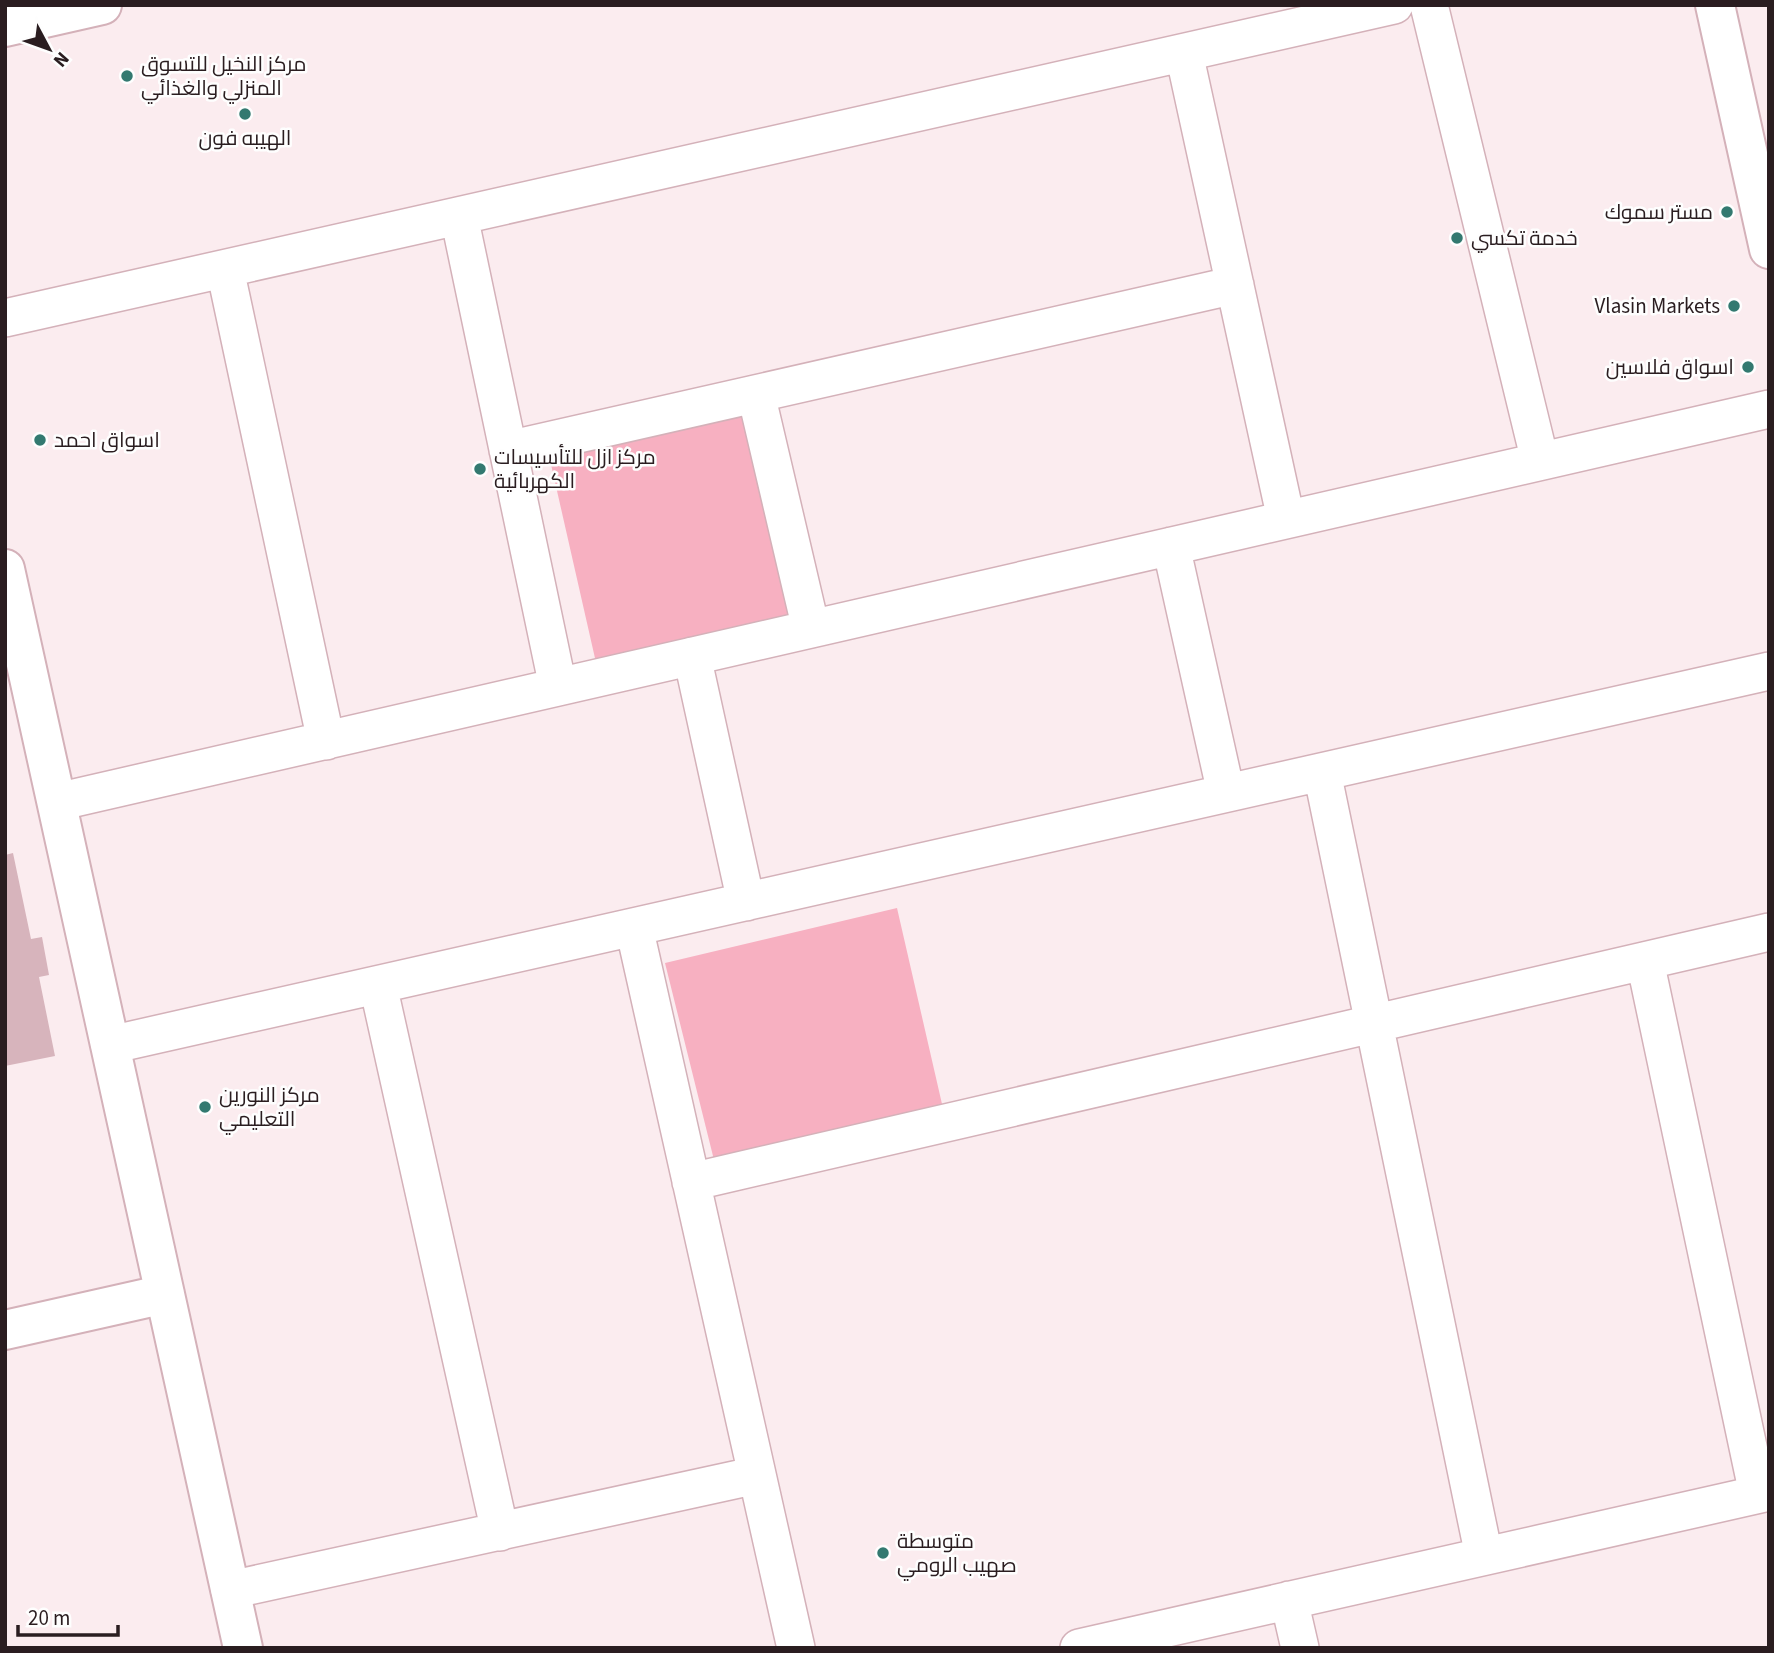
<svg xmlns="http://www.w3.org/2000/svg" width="1774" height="1653" font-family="'Source Sans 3',Cairo,sans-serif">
	<rect width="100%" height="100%" fill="#fbecef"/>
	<!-- green -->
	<path fill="#f7b0c1" d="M 743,415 L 790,622 L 597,667 L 550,460 Z
		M 897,908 L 942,1104 L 714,1160 L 665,963 Z"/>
	<!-- building -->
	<path fill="#d7b4bc" d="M 13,853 L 31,939 L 42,937 L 49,975 L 39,977 L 55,1056 L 5,1066 L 5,855 Z"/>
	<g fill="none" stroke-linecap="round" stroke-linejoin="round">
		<defs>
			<path id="minor" d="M 1429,5 L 1540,461
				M 1184,53 L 1286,519
				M 459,216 L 558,687
				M 225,269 L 326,741
				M 5,318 L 1394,5
				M 756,394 L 811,629
				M 508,450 L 1235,285
				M 1171,546 L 1226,793
				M 692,656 L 746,902
				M 1322,772 L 1484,1556
				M 57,802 L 1769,409
				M 634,927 L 796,1648
				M 1645,961 L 1758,1494
				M 378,985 L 500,1532
				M 110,1045 L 1769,671
				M 691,1182 L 1769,932
				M 230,1590 L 757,1475
				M 1289,1600 L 1300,1648
				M 1079,1648 L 1769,1492"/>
			<path id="tertiary" d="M 5,27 L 102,5
				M 5,569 L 243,1648
				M 5,1330 L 165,1294"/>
			<path id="secondary" d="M 1715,5 L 1769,249"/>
		</defs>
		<!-- minor casing -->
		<use href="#minor" stroke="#d4b1b9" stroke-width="40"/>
		<!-- tertiary casing -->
		<use href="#tertiary" stroke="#d4b1b9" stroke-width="42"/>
		<!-- secondary casing -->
		<use href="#secondary" stroke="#d4b1b9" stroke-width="42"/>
		<!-- minor -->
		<use href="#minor" stroke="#fff" stroke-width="37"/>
		<!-- tertiary -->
		<use href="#tertiary" stroke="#fff" stroke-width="38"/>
		<!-- secondary -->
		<use href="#secondary" stroke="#fff" stroke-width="38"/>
	</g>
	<!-- markers -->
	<g fill="#337970" stroke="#fefefe" stroke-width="2.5">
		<circle cx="127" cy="76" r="7"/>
		<circle cx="245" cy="114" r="7"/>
		<circle cx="1727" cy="212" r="7"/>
		<circle cx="1457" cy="238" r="7"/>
		<circle cx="1734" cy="306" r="7"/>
		<circle cx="1748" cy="367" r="7"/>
		<circle cx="40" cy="440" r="7"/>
		<circle cx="480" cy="469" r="7"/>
		<circle cx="205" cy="1107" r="7"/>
		<circle cx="883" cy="1553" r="7"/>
	</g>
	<g text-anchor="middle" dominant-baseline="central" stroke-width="5" stroke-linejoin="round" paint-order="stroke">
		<!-- poi labels -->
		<g font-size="21" fill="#2a1d20" stroke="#fefefe" text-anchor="start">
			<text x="141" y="64">مركز النخيل للتسوق<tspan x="141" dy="24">المنزلي والغذائي</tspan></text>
			<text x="245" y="138" text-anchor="middle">الهيبه فون</text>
			<text x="1713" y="212" text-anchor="end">مستر سموك</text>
			<text x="1471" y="238">خدمة تكسي</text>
			<text x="1720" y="306" text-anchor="end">Vlasin Markets</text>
			<text x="1734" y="367" text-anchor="end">اسواق فلاسين</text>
			<text x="54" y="440">اسواق احمد</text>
			<text x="494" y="457">مركز ازل للتأسيسات<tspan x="494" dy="24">الكهربائية</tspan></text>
			<text x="219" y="1095">مركز النورين<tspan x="219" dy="24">التعليمي</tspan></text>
			<text x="897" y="1541">متوسطة<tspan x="897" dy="24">صهيب الرومي</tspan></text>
		</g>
	</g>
	<!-- border -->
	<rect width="1774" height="1653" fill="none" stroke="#2a1d20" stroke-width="14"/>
	<!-- north arrow -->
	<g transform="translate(49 49) rotate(131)" stroke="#fefefe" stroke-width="5" paint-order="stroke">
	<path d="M0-5L12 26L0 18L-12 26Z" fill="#2a1d20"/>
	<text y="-10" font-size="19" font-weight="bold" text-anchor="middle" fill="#2a1d20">N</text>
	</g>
	<!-- scale -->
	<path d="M18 1625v10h100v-10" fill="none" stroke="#2a1d20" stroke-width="3.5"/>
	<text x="28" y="1625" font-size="21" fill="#2a1d20" stroke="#fefefe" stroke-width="5" paint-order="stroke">20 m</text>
</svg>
